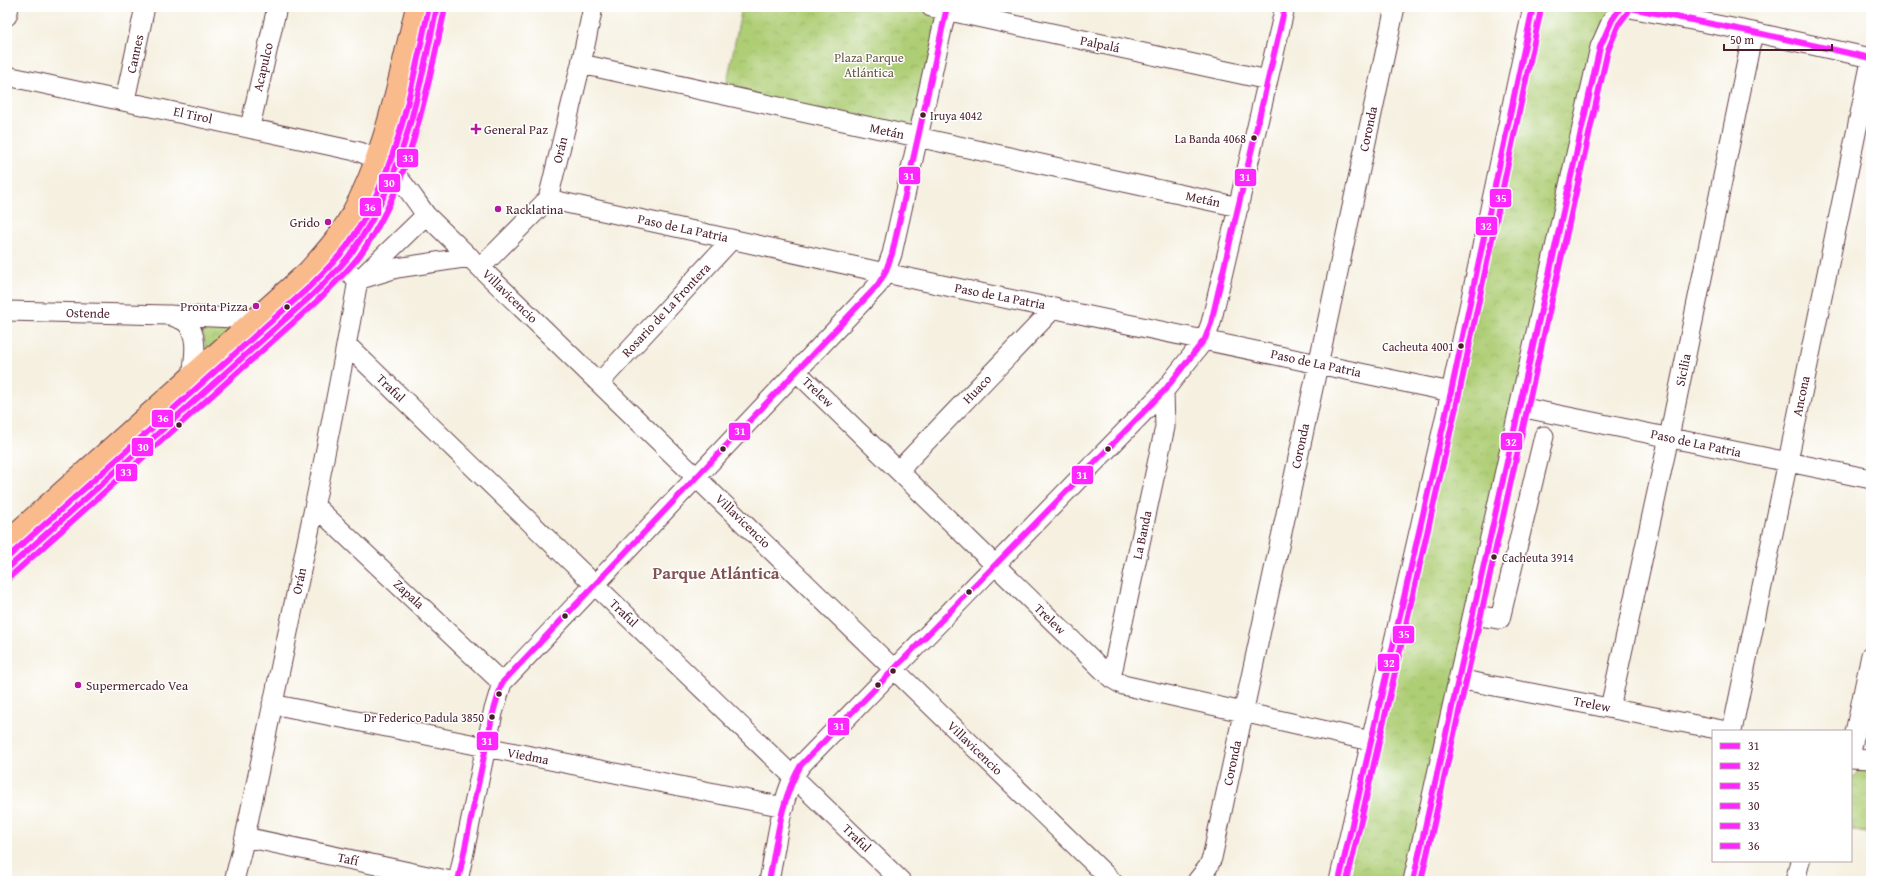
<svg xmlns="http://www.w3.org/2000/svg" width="1878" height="888" font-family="'Gentium Book Plus',serif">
	<defs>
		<pattern id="park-crowns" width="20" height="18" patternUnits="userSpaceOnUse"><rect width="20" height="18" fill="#aece75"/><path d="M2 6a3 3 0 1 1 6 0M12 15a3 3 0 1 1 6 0" fill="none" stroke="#97b065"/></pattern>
	</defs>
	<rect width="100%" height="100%" fill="#fff"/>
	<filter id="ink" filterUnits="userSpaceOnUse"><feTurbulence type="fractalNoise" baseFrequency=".025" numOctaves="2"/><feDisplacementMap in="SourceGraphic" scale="8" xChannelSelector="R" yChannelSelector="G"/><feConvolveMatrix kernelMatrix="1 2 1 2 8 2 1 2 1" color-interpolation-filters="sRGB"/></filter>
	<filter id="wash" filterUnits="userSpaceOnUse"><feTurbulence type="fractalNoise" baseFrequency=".012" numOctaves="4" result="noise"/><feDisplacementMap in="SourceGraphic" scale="16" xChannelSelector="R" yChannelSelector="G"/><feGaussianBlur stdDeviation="0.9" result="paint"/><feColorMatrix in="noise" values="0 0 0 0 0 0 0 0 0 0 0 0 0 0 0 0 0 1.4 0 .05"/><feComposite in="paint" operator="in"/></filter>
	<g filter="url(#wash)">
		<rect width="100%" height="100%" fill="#f5f0e0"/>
		<!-- park -->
		<path fill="url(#park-crowns)" stroke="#7c7650" d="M 742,7 L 913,7 L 942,13 L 913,132 L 725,92 Z
			M 1533,7 L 1621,7 L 1612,20 L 1413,881 L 1339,881 Z
			M 196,322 L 246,323 L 205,362 C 206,346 206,334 196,322 Z
			M 1871,769 L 1871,834 L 1851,830 L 1851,780 L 1859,770 Z"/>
	</g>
	<g filter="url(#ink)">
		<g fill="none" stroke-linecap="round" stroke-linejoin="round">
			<defs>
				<path id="minor" d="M 931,7 L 1268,80
					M 1625,7 L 1753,32 L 1871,58
					M 7,16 L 9,7
					M 581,64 L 1239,207
					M 7,76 L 360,152 C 396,167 405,186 426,215 L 1112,881
					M 125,100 L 145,7
					M 250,127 L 277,7
					M 548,199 L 885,273 L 1451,392
					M 481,267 L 548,199 L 581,64 L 593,7
					M 362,277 L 426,215
					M 358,280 L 397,268 L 470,257
					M 7,311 L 168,315 L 256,319
					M 170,315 C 174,317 180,319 184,321 C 200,332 194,361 192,376
					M 347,345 L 901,881
					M 796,371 L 1111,678 L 1123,685 L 1371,741
					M 600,382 L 732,239
					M 1520,407 L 1871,479
					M 899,470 L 1055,307
					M 315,506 L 502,683
					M 1473,615 L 1500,619 L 1544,436
					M 1111,678 L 1165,427 L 1164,391
					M 1458,679 L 1727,731
					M 272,704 L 784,807
					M 1610,708 L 1669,437 L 1753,32
					M 1732,731 L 1871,61
					M 1851,752 L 1871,655
					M 1851,758 L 1871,759
					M 245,837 L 451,881
					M 234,881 L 245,837 C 283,652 325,467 358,280 L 341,266
					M 458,881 L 493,713 L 502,683 L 877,286 L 885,273 L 892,254 L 947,7
					M 769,881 C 776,848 781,791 801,765 L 1164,391 L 1205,339 L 1211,323 L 1285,7
					M 1197,881 L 1208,867 L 1212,858 L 1395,7
					M 1339,881 L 1451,392 L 1533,7
					M 1413,881 L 1600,47 L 1612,20 L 1621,7
					M 1795,881 L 1800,861"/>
				<path id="major" d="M 7,542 L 308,272 C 323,255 339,238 350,218 C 387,153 399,78 417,7
					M 7,569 L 311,296 C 326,281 342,266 354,249 C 406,176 418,92 437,7"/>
			</defs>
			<!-- minor casing -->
			<use href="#minor" stroke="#643e46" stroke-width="21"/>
			<!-- major casing -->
			<use href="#major" stroke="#643e46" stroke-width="24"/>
			<!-- minor -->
			<use href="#minor" stroke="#fff" stroke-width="19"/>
			<!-- major -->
			<use href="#major" stroke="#fabb8c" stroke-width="22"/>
			<defs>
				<path id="bus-1" d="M 1625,7 L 1753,32 L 1871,58
					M 458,881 L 493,713 L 502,683 L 877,286 L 885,273 L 892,254 L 947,7
					M 769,881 C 777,842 780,800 801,765 L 1164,391 L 1205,339 L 1211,323 L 1285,7"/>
				<path id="bus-2" d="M 1339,881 L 1451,392 L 1533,7
					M 1413,881 L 1600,47 L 1612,20 L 1621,7"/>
				<path id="bus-3" d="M 1347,881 L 1459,394 L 1541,9
					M 1421,881 L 1608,50 L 1619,24 L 1628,12"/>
				<path id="bus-4" d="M 7,569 L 311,296 C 326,281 342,267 354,249 C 404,177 419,91 437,7"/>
				<path id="bus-5" d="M 12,575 L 316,302 C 331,287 347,272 360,255 C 411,183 426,94 445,9"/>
				<path id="bus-6" d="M 7,558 L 306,290 C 320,276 335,262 347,246 C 397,176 411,89 429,7"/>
			</defs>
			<!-- bus-1 casing -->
			<use href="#bus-1" stroke="#fff" stroke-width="9"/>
			<!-- bus-2 casing -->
			<use href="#bus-2" stroke="#fff" stroke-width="9"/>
			<!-- bus-3 casing -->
			<use href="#bus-3" stroke="#fff" stroke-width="9"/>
			<!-- bus-4 casing -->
			<use href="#bus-4" stroke="#fff" stroke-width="9"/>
			<!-- bus-5 casing -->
			<use href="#bus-5" stroke="#fff" stroke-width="9"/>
			<!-- bus-6 casing -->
			<use href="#bus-6" stroke="#fff" stroke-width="9"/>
			<!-- bus-1 -->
			<use href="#bus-1" stroke="#fe27ff" stroke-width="6"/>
			<!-- bus-2 -->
			<use href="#bus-2" stroke="#fe27ff" stroke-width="6"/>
			<!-- bus-3 -->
			<use href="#bus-3" stroke="#fe27ff" stroke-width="6"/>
			<!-- bus-4 -->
			<use href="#bus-4" stroke="#fe27ff" stroke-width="6"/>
			<!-- bus-5 -->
			<use href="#bus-5" stroke="#fe27ff" stroke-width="6"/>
			<!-- bus-6 -->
			<use href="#bus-6" stroke="#fe27ff" stroke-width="6"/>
		</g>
	</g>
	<!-- markers -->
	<g fill="#4a1f2b" stroke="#fff" stroke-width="1.5">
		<circle cx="923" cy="115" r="3.5"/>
		<circle cx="1254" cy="138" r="3.5"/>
		<circle cx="287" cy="307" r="3.5"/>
		<circle cx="1461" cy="346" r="3.5"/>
		<circle cx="179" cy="425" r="3.5"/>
		<circle cx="723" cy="449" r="3.5"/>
		<circle cx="1108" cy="449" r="3.5"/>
		<circle cx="1494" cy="557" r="3.5"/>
		<circle cx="969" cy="592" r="3.5"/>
		<circle cx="565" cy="616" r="3.5"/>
		<circle cx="893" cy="671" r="3.5"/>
		<circle cx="878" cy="685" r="3.5"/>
		<circle cx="499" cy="694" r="3.5"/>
		<circle cx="492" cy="717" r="3.5"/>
	</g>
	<g fill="#b5179e" stroke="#fff" stroke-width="1.5">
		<path d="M474 123h4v4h4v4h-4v4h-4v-4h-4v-4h4z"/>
		<circle cx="498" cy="209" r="4"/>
		<circle cx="328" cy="222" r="4"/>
		<circle cx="256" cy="306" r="4"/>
		<circle cx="78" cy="685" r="4"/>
	</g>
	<g text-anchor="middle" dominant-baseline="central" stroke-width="3" stroke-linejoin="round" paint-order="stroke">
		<!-- bus labels -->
		<g font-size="12" fill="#4a1f2b" stroke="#fff" text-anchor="end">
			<text x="930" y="115" text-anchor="start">Iruya 4042</text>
			<text x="1246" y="138">La Banda 4068</text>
			<text x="1454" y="346">Cacheuta 4001</text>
			<text x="1502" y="557" text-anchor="start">Cacheuta 3914</text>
			<text x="484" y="717">Dr Federico Padula 3850</text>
		</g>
		<!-- street labels -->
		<g font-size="13" fill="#4a1f2b" stroke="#fff">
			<text transform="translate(1100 44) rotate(12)">Palpalá</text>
			<text transform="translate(135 54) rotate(-78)">Cannes</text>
			<text transform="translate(263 67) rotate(-77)">Acapulco</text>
			<text transform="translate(193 115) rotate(12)">El Tirol</text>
			<text transform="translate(1368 129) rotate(-78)">Coronda</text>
			<text transform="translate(887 131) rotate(12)">Metán</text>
			<text transform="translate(560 150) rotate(-76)">Orán</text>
			<text transform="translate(1203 199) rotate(12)">Metán</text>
			<text transform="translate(683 228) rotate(12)">Paso de La Patria</text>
			<text transform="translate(510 296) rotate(44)">Villavicencio</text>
			<text transform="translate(1000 296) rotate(11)">Paso de La Patria</text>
			<text transform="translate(666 310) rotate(-47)">Rosario de La Frontera</text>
			<text transform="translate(88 313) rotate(1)">Ostende</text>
			<text transform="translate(1316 363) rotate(12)">Paso de La Patria</text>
			<text transform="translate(1683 370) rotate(-78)">Sicilia</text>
			<text transform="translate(391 388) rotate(44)">Traful</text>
			<text transform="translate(977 389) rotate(-46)">Huaco</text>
			<text transform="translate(818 392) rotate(44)">Trelew</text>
			<text transform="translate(1801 396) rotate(-78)">Ancona</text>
			<text transform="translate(1696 443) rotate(12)">Paso de La Patria</text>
			<text transform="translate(1300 446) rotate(-78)">Coronda</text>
			<text transform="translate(743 521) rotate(44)">Villavicencio</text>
			<text transform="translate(1142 535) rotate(-78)">La Banda</text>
			<text transform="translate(299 581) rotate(-78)">Orán</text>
			<text transform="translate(409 594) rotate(43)">Zapala</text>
			<text transform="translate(624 613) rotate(44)">Traful</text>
			<text transform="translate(1050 619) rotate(44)">Trelew</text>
			<text transform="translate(1592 704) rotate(11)">Trelew</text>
			<text transform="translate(975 748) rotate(44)">Villavicencio</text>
			<text transform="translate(528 756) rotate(11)">Viedma</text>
			<text transform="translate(1232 763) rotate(-78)">Coronda</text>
			<text transform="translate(857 838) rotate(44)">Traful</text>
			<text transform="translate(348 859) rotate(12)">Tafí</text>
		</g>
		<!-- park labels -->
		<g font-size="13" fill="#685441" stroke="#fff">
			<text x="869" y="57">Plaza Parque<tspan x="869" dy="15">Atlántica</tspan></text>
		</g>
		<!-- poi labels -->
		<g font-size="13" fill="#4a1f2b" stroke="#fff" text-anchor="start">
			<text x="484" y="129">General Paz</text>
			<text x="506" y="209">Racklatina</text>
			<text x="320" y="222" text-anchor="end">Grido</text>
			<text x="248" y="306" text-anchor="end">Pronta Pizza</text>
			<text x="86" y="685">Supermercado Vea</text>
		</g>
		<!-- district labels -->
		<g font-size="17" font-weight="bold" fill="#825353" stroke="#fff">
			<text x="716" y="572">Parque Atlántica</text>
		</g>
	</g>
	<g stroke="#fff" stroke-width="1.5">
		<rect x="396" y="148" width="23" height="20" rx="4" fill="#fe27ff"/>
		<rect x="898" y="166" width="23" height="19" rx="4" fill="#fe27ff"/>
		<rect x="1234" y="168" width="23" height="19" rx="4" fill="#fe27ff"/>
		<rect x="378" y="173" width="23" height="20" rx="4" fill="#fe27ff"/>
		<rect x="1489" y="188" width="23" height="20" rx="4" fill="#fe27ff"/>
		<rect x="359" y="197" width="23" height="20" rx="4" fill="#fe27ff"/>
		<rect x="1475" y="216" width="23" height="20" rx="4" fill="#fe27ff"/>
		<rect x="151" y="409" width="23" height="19" rx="4" fill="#fe27ff"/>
		<rect x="728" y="422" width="23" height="19" rx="4" fill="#fe27ff"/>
		<rect x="1500" y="432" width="23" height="19" rx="4" fill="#fe27ff"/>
		<rect x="131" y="437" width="23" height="20" rx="4" fill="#fe27ff"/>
		<rect x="115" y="463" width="23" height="19" rx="4" fill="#fe27ff"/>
		<rect x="1071" y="465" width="23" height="20" rx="4" fill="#fe27ff"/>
		<rect x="1392" y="625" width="23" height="19" rx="4" fill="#fe27ff"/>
		<rect x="1377" y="653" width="23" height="19" rx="4" fill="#fe27ff"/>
		<rect x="827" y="717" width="23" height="19" rx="4" fill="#fe27ff"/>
		<rect x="476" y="731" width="23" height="20" rx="4" fill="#fe27ff"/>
	</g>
	<g font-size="11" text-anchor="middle" font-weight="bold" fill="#fff">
		<text x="408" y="162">33</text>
		<text x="909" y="180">31</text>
		<text x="1245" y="181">31</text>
		<text x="389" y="187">30</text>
		<text x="1501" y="202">35</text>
		<text x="370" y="211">36</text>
		<text x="1486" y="230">32</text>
		<text x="163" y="422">36</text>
		<text x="740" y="435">31</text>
		<text x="1511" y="446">32</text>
		<text x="143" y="451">30</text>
		<text x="126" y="476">33</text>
		<text x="1082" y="479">31</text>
		<text x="1404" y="638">35</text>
		<text x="1389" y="667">32</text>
		<text x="839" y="730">31</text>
		<text x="487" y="745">31</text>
	</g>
	<!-- margin -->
	<rect width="1878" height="888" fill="none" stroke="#fff" stroke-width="24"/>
	<!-- legend -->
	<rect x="1712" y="730" width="140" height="132" fill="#ffffff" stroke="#b7a5aa"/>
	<rect x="1720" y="743" width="20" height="6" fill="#fe27ff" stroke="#b7a5aa"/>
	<text x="1748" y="750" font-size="12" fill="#4a1f2b">31</text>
	<rect x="1720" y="763" width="20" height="6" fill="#fe27ff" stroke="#b7a5aa"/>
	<text x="1748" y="770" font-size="12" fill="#4a1f2b">32</text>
	<rect x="1720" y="783" width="20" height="6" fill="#fe27ff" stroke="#b7a5aa"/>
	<text x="1748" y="790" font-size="12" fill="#4a1f2b">35</text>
	<rect x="1720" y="803" width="20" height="6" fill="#fe27ff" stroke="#b7a5aa"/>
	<text x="1748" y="810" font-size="12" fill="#4a1f2b">30</text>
	<rect x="1720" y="823" width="20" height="6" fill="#fe27ff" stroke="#b7a5aa"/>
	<text x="1748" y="830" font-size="12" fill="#4a1f2b">33</text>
	<rect x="1720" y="843" width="20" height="6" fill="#fe27ff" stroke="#b7a5aa"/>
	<text x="1748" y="850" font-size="12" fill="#4a1f2b">36</text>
	<!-- scale -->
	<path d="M1724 44v6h108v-6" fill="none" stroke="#4a1f2b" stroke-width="2"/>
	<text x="1730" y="44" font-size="12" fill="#4a1f2b" stroke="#ffffff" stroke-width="3" paint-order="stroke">50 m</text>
</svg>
